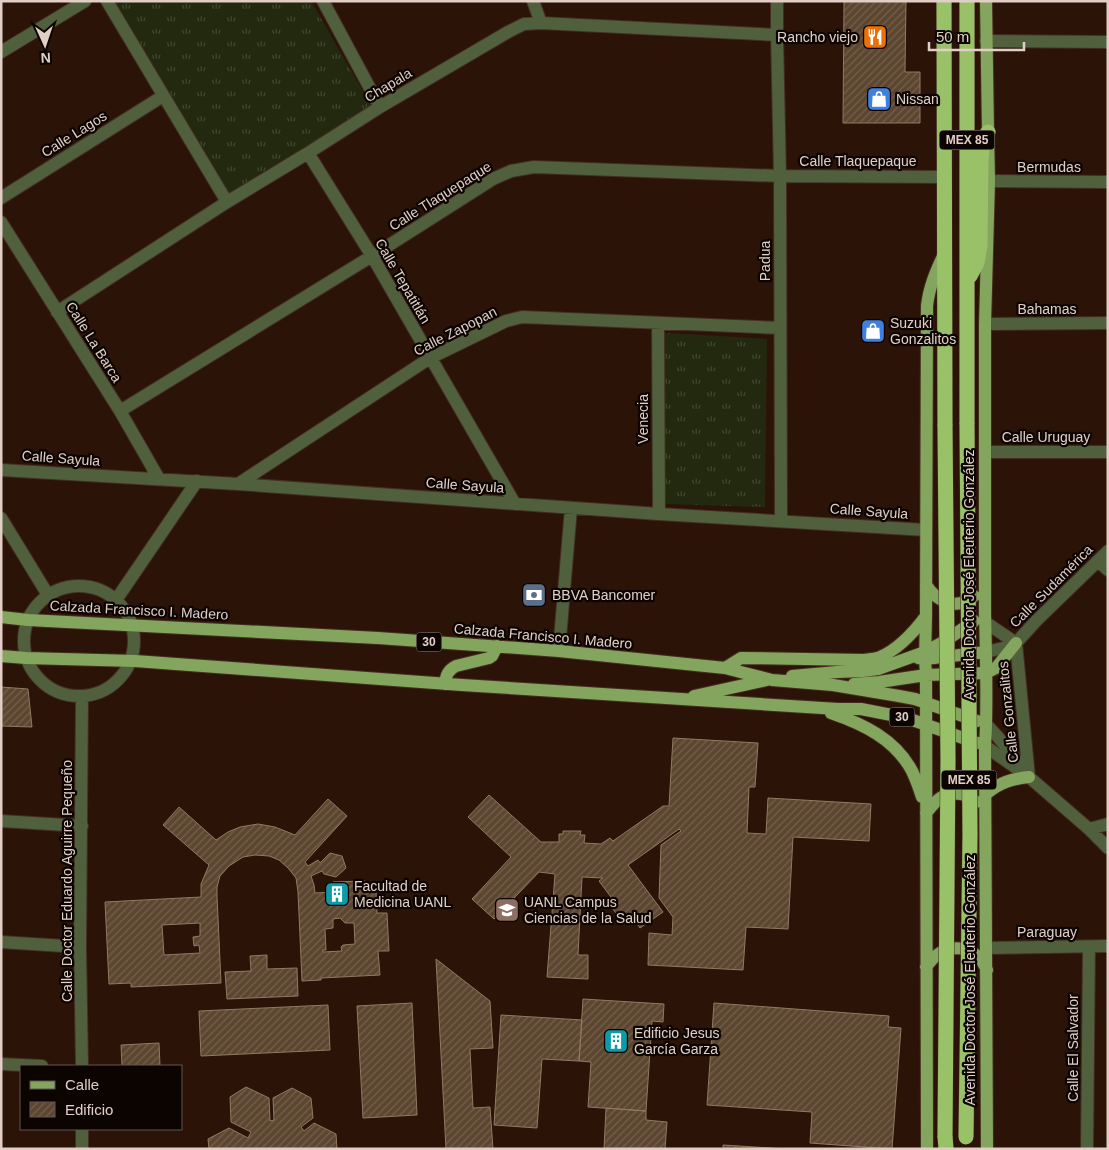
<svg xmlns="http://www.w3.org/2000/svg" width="1109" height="1150" font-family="Arial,sans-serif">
	<defs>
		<pattern id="grass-tufts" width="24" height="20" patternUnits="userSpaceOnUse" patternTransform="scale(1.25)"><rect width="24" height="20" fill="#22290f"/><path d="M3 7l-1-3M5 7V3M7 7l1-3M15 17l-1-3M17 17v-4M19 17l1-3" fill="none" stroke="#424730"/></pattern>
		<pattern id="building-hatch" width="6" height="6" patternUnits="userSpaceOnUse" patternTransform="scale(1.25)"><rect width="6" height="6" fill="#5c4630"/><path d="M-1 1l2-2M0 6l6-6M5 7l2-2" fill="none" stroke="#73604c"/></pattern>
	</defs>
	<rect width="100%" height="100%" fill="#2c1307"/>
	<!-- grass -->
	<path fill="url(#grass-tufts)" d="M 111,1 L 311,1 L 372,107 L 228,196 Z
		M 669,333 L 767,339 L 765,507 L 668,504 L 667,504 L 665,501 L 663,338 L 665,334 Z"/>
	<!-- building -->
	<path fill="url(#building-hatch)" stroke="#927962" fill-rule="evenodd" d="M 844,1 L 906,1 L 905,72 L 920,72 L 920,123 L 843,123 Z
		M 1,687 L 28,689 L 32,727 L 1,726 Z
		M 673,738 L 758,743 L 755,787 L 749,787 L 747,833 L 766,834 L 768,798 L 871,804 L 869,841 L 793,837 L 788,929 L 746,927 L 743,970 L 648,965 L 649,933 L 672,935 L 673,917 L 659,898 L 661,845 L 681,831 L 679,829 L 628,865 L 663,912 L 640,928 L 633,917 L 624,924 L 607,901 L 611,897 L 599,881 L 603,878 L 582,877 L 578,955 L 588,955 L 588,979 L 547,977 L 555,874 L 539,872 L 494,919 L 472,899 L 511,857 L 468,817 L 489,795 L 541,842 L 559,842 L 559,834 L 563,834 L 563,831 L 581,831 L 580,835 L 585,835 L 584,843 L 601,844 L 610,838 L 613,841 L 663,806 L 669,806 Z
		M 328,799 L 347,816 L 305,862 L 308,866 L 318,860 L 320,863 L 330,853 L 342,856 L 346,868 L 336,877 L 324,874 L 322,871 L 311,876 L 314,885 L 315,893 L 334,892 L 333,882 L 365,881 L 365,891 L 376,891 L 377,913 L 387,913 L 389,951 L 378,951 L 380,975 L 321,978 L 321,980 L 302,981 L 298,892 L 296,878 L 288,868 L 279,860 L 269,856 L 255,855 L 243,857 L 229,866 L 220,876 L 217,887 L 217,896 L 221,983 L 131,987 L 131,983 L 109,984 L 105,902 L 201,897 L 201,884 L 209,865 L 163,825 L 179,807 L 216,840 L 228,832 L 240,827 L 258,824 L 275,827 L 295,835 ZM 340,918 L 345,923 L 354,923 L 355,944 L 343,945 L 341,947 L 342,951 L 323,952 L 323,950 L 326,950 L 325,929 L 333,928 L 333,919 ZM 200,923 L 200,936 L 193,937 L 194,946 L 199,945 L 200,953 L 164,955 L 162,925 Z
		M 267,955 L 267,969 L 297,968 L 298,996 L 227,999 L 225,972 L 251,971 L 250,956 Z
		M 436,959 L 490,1001 L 493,1048 L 470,1049 L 473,1108 L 490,1107 L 493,1149 L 446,1149 Z
		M 583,999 L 664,1004 L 663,1022 L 652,1021 L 646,1111 L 588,1107 L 591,1062 L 579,1061 Z
		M 412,1003 L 417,1115 L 363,1118 L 357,1006 Z
		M 714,1003 L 889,1016 L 888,1027 L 901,1028 L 892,1149 L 810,1143 L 812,1112 L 707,1105 Z
		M 328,1005 L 330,1050 L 201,1056 L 199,1011 Z
		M 501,1015 L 582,1020 L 579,1061 L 542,1059 L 537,1128 L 494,1125 Z
		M 159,1043 L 160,1066 L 122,1066 L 121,1045 Z
		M 246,1087 L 269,1098 L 270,1121 L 274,1120 L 273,1098 L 292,1088 L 311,1098 L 313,1118 L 301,1127 L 304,1131 L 314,1123 L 336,1134 L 337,1149 L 209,1149 L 208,1139 L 229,1128 L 248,1138 L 251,1132 L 231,1122 L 230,1097 Z
		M 606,1108 L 646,1111 L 646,1120 L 667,1122 L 665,1149 L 604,1149 Z
		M 723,1145 L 787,1149 L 723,1149 Z"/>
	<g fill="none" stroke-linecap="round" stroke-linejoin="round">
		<defs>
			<path id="minor" d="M 107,1 L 227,202
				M 323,1 L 380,107
				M 533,1 L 541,23
				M 777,1 L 777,35 L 780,176 L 781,521
				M 986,41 L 1108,42
				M 1,52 L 85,1
				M 308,153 L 372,256 L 515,504
				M 989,181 L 1108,182
				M 1,198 L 163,96
				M 1,222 L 120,411 L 159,479
				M 57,312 L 227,202 L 308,153 L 380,107 L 508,32 L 524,24 L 541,23 L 777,35
				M 658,323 L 659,514
				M 985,324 L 1108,323
				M 120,411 L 372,256 L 493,179 L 511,171 L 534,167 L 780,176 L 944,177
				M 985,452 L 1108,452
				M 1,470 L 238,484 L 659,514 L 926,530
				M 238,484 L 430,358 L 506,321 L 522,317 L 780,328
				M 1,518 L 48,595
				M 1098,561 L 1108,570
				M24 641a55 55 0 1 1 110 0a55 55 0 1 1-110 0Z
				M 116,600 L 197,481
				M 985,622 L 1016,643
				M 1016,643 L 1029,777
				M 559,651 L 571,508
				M 986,652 L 1003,648 L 1016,643 L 1036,621 L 1108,551
				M 986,724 L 998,737 L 1022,767
				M 985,746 L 1029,777 L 1089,829 L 1108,848
				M 1,821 L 82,826
				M 1089,829 L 1108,824
				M 1,942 L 80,947
				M 986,948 L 1108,946
				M 1,1064 L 42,1066
				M 82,1066 L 80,947 L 82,696
				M 82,1129 L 82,1149
				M 1087,1149 L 1089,947"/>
			<path id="major" d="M 986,1 L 988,132 L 989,181 L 985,324 L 985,613 C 986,650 987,687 986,723 C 986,732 985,741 985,750 C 986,883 987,1016 987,1149
				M 926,585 C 937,602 957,611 974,596
				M 1,617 L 28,620 L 378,638 L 559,651 L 725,668 L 772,680 L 833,685 L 899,696 L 915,699 L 977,721
				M 1,656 L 26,658 L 135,661 L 462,685 L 838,709 L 861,709 L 907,718 L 977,743
				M 918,658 L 925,659 L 986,652
				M 725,668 L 741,658 L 864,660 C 869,659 875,659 880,657 C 899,649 914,632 926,616
				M 792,676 L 837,672 L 863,671 L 878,669 L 925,652 L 945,641 L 974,621
				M 445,684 C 446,675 448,670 456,666 L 489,658 L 492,656 L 497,646
				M 854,684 L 879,682 L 926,675 L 986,673 L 996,668 L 1016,643
				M 694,696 L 767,680
				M 831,713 C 863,724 895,739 912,771 C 916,779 919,788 922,797
				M 986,794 C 1000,782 1012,779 1029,777
				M 926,813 C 936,801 943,791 961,794 C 968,796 971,797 976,802
				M 926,967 C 929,963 933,958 937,955 C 950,945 970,946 980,959 C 983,962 985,966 987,970
				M 927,1149 L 926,675 L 925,659 L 926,616 L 927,306 C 929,287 936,271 944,254"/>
			<path id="highway" d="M 944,1 L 945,426
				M 967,1 L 967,424
				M 970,276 L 977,263 L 980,246 L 981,160 L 983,140 L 988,132
				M 945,1136 L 946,1149"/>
		</defs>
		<!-- minor casing -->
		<use href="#minor" stroke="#452d22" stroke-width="14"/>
		<!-- major casing -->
		<use href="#major" stroke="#452d22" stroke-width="14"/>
		<!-- highway casing -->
		<use href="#highway" stroke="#452d22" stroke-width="16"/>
		<!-- minor -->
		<use href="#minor" stroke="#50603d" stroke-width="12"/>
		<!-- major -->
		<use href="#major" stroke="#84a55d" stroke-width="12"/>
		<!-- highway -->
		<use href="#highway" stroke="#99c168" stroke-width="15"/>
		<defs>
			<path id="highway-bridge" d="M 945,426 L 948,760 L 945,1136
				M 966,1137 L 970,835 L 967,424"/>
		</defs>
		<!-- highway-bridge casing -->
		<use href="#highway-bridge" stroke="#452d22" stroke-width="16" stroke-linecap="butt"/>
		<!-- highway-bridge -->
		<use href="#highway-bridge" stroke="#99c168" stroke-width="15"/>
	</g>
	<!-- icons -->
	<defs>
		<symbol id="restaurant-square" viewBox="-11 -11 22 22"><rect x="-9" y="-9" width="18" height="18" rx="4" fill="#e8710a" stroke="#0c0401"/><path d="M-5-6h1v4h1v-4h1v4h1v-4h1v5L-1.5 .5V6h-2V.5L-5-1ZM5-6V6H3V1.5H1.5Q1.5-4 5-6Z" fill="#fff"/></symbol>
		<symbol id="shop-square" viewBox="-11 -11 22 22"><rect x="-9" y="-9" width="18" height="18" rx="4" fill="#3f7fe0" stroke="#0c0401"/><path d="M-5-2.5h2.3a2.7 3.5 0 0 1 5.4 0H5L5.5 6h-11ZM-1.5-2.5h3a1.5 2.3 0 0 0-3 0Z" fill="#fff"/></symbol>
		<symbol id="bank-square" viewBox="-11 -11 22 22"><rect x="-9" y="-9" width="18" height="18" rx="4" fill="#5c6f8a" stroke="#0c0401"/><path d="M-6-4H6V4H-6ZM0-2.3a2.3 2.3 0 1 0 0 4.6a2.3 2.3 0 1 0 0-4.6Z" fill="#fff"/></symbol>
		<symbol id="building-square" viewBox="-11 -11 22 22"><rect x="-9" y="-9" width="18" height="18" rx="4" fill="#0f9aa8" stroke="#0c0401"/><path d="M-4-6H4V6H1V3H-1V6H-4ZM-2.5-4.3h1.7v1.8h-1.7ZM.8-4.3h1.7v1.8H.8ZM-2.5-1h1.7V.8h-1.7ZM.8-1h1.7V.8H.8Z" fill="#fff"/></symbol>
		<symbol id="university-square" viewBox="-11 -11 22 22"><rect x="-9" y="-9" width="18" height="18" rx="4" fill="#8d6e63" stroke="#0c0401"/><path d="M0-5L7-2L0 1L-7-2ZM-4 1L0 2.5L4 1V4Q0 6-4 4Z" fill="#fff"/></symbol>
	</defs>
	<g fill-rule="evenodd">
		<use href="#restaurant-square" x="861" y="23" width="28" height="28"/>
		<use href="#shop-square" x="865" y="85" width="28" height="28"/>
		<use href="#shop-square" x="859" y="317" width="28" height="28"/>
		<use href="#bank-square" x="520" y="581" width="28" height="28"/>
		<use href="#building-square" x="323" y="880" width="28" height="28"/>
		<use href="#university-square" x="493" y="896" width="28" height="28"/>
		<use href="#building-square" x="602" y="1027" width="28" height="28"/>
	</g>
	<g text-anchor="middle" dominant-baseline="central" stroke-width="4.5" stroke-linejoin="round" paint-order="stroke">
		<!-- shield labels -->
		<g fill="#0c0401" stroke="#a1928c" stroke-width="1">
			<rect x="939.5" y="130.5" width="55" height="19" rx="4"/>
			<rect x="416.5" y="632.5" width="25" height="19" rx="4"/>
			<rect x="889.5" y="707.5" width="25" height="19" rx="4"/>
			<rect x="941.5" y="770.5" width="55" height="19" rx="4"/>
		</g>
		<g font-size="12" font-weight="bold" fill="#e1cfc7">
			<text x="967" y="140">MEX 85</text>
			<text x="429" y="642">30</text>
			<text x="902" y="717">30</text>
			<text x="969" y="780">MEX 85</text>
		</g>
		<!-- poi labels -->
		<g font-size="14" fill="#e1cfc7" stroke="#0c0401" text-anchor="start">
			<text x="858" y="37" text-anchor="end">Rancho viejo</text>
			<text x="896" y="99">Nissan</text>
			<text x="890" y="323">Suzuki<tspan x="890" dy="16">Gonzalitos</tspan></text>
			<text x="552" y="595">BBVA Bancomer</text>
			<text x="354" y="886">Facultad de<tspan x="354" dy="16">Medicina UANL</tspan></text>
			<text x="524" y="902">UANL Campus<tspan x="524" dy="16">Ciencias de la Salud</tspan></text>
			<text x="634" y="1033">Edificio Jesus<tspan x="634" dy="16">García Garza</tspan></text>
		</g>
		<!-- street labels -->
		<g font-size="14" fill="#e1cfc7" stroke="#0c0401">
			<text transform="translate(388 85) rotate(-31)">Chapala</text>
			<text transform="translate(74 134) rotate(-32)">Calle Lagos</text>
			<text x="858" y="161">Calle Tlaquepaque</text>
			<text x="1049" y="167">Bermudas</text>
			<text transform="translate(440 196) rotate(-32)">Calle Tlaquepaque</text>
			<text transform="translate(765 261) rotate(-90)">Padua</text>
			<text transform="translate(403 281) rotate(60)">Calle Tepatitlán</text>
			<text x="1047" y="309">Bahamas</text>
			<text transform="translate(455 331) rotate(-27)">Calle Zapopan</text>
			<text transform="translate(94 342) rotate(58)">Calle La Barca</text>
			<text transform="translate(643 419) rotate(-90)">Venecia</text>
			<text x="1046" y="437">Calle Uruguay</text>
			<text transform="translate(61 458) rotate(4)">Calle Sayula</text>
			<text transform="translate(465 485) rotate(4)">Calle Sayula</text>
			<text transform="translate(869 511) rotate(4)">Calle Sayula</text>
			<text transform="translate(969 575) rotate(-90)">Avenida Doctor José Eleuterio González</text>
			<text transform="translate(1051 586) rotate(-45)">Calle Sudamérica</text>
			<text transform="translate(139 610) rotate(3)">Calzada Francisco I. Madero</text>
			<text transform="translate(543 636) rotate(5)">Calzada Francisco I. Madero</text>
			<text transform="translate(1008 712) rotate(-96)">Calle Gonzalitos</text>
			<text transform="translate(67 881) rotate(-90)">Calle Doctor Eduardo Aguirre Pequeño</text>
			<text x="1047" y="932">Paraguay</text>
			<text transform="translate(970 980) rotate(-90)">Avenida Doctor José Eleuterio González</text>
			<text transform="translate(1073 1048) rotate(-90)">Calle El Salvador</text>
		</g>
	</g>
	<!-- border -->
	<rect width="1109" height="1150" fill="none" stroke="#e1cfc7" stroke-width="5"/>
	<!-- legend -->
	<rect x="20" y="1065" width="162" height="65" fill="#0c0401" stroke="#615550"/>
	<rect x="30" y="1081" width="25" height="8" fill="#84a55d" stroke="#615550"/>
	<text x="65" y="1090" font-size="15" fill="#e1cfc7">Calle</text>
	<rect x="30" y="1102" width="25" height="15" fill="url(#building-hatch)" stroke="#615550"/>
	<text x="65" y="1115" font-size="15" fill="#e1cfc7">Edificio</text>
	<!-- north arrow -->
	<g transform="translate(45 45) rotate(177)" stroke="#0c0401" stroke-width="4" paint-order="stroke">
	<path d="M0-4L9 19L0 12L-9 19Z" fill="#e1cfc7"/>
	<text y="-8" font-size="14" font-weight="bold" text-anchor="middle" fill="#e1cfc7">N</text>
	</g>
	<!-- scale -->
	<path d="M929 42v8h95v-8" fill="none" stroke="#e1cfc7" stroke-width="2.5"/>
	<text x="936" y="42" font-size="15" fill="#e1cfc7" stroke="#0c0401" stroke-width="4" paint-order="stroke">50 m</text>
</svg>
